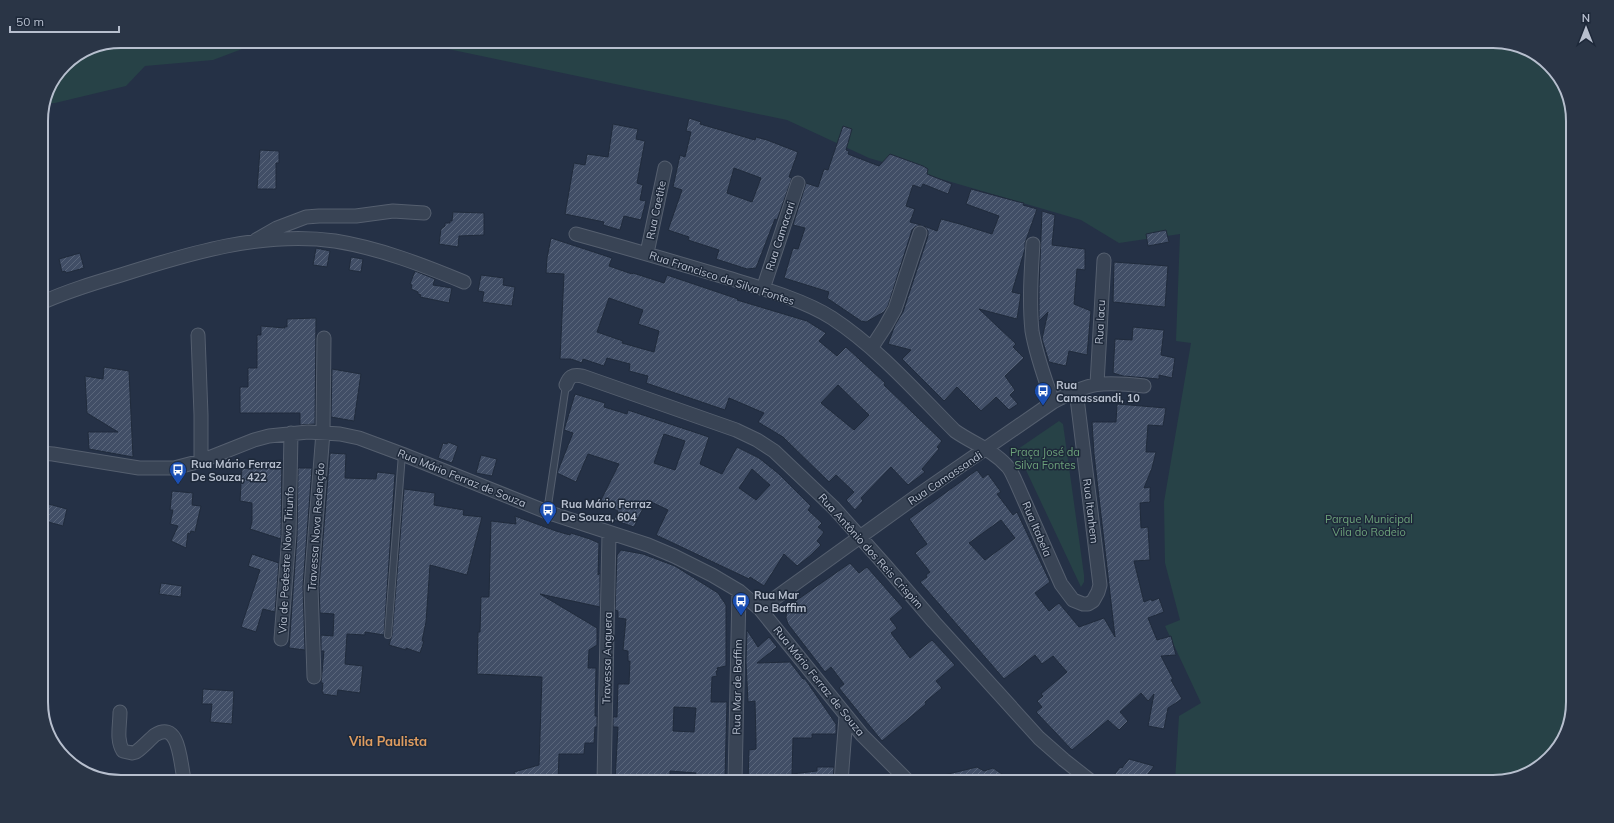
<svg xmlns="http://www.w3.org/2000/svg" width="1614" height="823" font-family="Mulish,sans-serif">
	<defs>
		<pattern id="building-hatch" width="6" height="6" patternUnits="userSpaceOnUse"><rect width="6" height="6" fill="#414e66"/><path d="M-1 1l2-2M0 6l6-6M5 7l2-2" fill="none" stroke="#5a667b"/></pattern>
	</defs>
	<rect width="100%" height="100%" fill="#253146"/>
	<!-- park -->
	<path fill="#274247" d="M 121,41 L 263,41 L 213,60 L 145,66 L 126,86 L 55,103 L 44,104 C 50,79 67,58 90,47 C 99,43 111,43 121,41 Z
		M 410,41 L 1493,41 L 1528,49 L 1559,76 L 1573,116 L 1573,702 L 1565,737 L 1537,769 L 1494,782 L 1175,782 L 1179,716 L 1201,703 L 1165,626 L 1180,620 L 1165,563 L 1164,502 L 1191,343 L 1176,341 L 1180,234 L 1119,243 L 1081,220 L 869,158 L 787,120 Z
		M 1059,421 L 1063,424 L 1084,575 L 1084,582 L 1081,587 L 1017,451 L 1018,449 Z"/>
	<!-- building -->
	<path fill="url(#building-hatch)" stroke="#202b3c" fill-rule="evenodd" d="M 689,118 L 701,122 L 700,124 L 755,140 L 756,137 L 767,140 L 798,152 L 789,177 L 792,178 L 777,220 L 775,219 L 756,268 L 747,269 L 716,259 L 719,250 L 688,240 L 689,237 L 668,230 L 682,190 L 673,187 L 680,155 L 685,157 L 691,132 L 686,131 ZM 734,168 L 761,178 L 752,202 L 727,193 Z
		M 613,124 L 638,129 L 636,139 L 645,141 L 637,183 L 643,185 L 640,200 L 646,201 L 641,220 L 624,216 L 620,230 L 603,225 L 604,222 L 565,214 L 574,163 L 585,165 L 587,154 L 608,157 Z
		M 843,126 L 852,129 L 846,150 L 849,151 L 848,154 L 879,166 L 890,154 L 923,166 L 928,169 L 927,174 L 952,184 L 948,194 L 923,184 L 921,188 L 913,185 L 906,206 L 915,209 L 910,222 L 921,225 L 915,227 L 912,230 L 888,306 L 884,312 L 866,322 L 861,321 L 827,298 L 829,292 L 784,278 L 793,248 L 798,249 L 805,228 L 793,225 L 806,183 L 818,187 L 824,169 L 828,170 Z
		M 260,150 L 279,151 L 279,163 L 276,163 L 276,189 L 257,189 Z
		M 971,189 L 1019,202 L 1024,203 L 1023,205 L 1037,209 L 1025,243 L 1025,249 L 1012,292 L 1021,294 L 1017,319 L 979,309 L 1016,344 L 1013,347 L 1024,358 L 1005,376 L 1015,390 L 1010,395 L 1018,404 L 1009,410 L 996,397 L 981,411 L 957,387 L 944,401 L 902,359 L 911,350 L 888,344 L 895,325 L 903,312 L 928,236 L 928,231 L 924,226 L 937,231 L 941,219 L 960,224 L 992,234 L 999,216 L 966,204 Z
		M 1042,211 L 1055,215 L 1052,245 L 1085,249 L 1085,270 L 1077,269 L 1074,304 L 1091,311 L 1087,355 L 1069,351 L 1066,366 L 1049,362 L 1042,339 L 1048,312 L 1039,321 L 1039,287 Z
		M 453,212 L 484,213 L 484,235 L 459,236 L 458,247 L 439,244 L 441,229 L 445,226 L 445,223 L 450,223 L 450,221 L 452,221 Z
		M 1166,230 L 1169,242 L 1148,246 L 1146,234 Z
		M 551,238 L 612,258 L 609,266 L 632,274 L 633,273 L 664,283 L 667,275 L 738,299 L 737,300 L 807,321 L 826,333 L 819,341 L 837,356 L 846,347 L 885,383 L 884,385 L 942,441 L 937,447 L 939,449 L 922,469 L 925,472 L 908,485 L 891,467 L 861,498 L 863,501 L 855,510 L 846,500 L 854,492 L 836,475 L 829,482 L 783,437 L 758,422 L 764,413 L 729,398 L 725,410 L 646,383 L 648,376 L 629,371 L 630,364 L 607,358 L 604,366 L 583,359 L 582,363 L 571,359 L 560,359 L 564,274 L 546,273 L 547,258 ZM 609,298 L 643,310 L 638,324 L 659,331 L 654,352 L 622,343 L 623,341 L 597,332 ZM 838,385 L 869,415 L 854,430 L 821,403 Z
		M 316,248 L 330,251 L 327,267 L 313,265 Z
		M 80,253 L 84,268 L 66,273 L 65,271 L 62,272 L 59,259 Z
		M 351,257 L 363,259 L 361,272 L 349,270 Z
		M 1114,262 L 1168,266 L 1165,307 L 1113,302 Z
		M 415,271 L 435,279 L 433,285 L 452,288 L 449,303 L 420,297 L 421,295 L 418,294 L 418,292 L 411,289 L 412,285 L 410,284 Z
		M 481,275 L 504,278 L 503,285 L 515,287 L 512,306 L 482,302 L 484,292 L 478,291 Z
		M 316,318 L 315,424 L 300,425 L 300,413 L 240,413 L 240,387 L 248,387 L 248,368 L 257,368 L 257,335 L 261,335 L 261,326 L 285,328 L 285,326 L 287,327 L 287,319 Z
		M 1133,327 L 1164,330 L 1161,355 L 1175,358 L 1172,378 L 1159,375 L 1159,379 L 1123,376 L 1113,373 L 1115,339 L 1132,340 Z
		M 104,367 L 129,371 L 133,457 L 89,449 L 88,432 L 118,432 L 87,413 L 85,376 L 103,379 Z
		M 332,369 L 361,374 L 354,421 L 331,417 Z
		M 575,394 L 605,403 L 604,407 L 627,414 L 628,410 L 709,437 L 700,464 L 722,474 L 737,447 L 759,458 L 779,474 L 811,506 L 808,510 L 822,523 L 818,527 L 824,532 L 817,541 L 821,545 L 811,555 L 797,566 L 784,554 L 764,586 L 750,577 L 749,579 L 656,535 L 668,510 L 647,500 L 634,527 L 614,520 L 618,511 L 600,502 L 619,464 L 588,454 L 576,482 L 557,473 L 573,433 L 564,430 ZM 664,434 L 685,441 L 675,470 L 654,463 ZM 752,469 L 770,485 L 756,500 L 739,488 Z
		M 1117,404 L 1166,408 L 1163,426 L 1148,425 L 1146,452 L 1156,452 L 1152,468 L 1144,488 L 1150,487 L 1150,502 L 1140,503 L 1141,528 L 1148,527 L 1150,560 L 1134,561 L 1144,602 L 1151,599 L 1152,601 L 1159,598 L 1164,612 L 1148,618 L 1157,640 L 1171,636 L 1176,655 L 1161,656 L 1173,679 L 1171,680 L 1182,699 L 1168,708 L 1164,729 L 1148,726 L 1154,694 L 1148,701 L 1141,693 L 1120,712 L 1128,721 L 1119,730 L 1108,720 L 1072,750 L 1036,712 L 1042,707 L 1037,701 L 1043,696 L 1041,694 L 1067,672 L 1053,656 L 1042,664 L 1035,655 L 1004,679 L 920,582 L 927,577 L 926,575 L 930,572 L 915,553 L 927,544 L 909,519 L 977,470 L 983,478 L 988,474 L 1001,492 L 997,494 L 1013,515 L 1017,512 L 1050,582 L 1035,593 L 1049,611 L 1059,603 L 1079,627 L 1104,618 L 1115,637 L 1094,454 L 1092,422 L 1116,422 ZM 1001,520 L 1015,538 L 985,560 L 969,543 Z
		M 448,442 L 458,446 L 452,463 L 438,458 L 443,443 L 447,444 Z
		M 330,453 L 346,454 L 345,478 L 376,479 L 377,472 L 395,474 L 384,635 L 365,632 L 365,635 L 347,634 L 345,664 L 363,666 L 360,693 L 338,690 L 337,696 L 323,694 L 323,692 L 322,692 L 323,683 L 321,683 L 324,651 L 321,651 L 321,635 L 333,636 L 334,614 L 320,613 L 319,587 Z
		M 481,455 L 497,459 L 492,476 L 476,473 Z
		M 281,460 L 282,460 L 281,539 L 250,529 L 252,522 L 252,503 L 240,501 L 242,468 L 253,469 L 253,463 Z
		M 298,468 L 312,468 L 303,586 L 305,650 L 289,648 L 297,536 Z
		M 404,489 L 435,493 L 434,505 L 464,510 L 463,515 L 482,517 L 467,575 L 430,565 L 426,622 L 422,641 L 424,641 L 420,653 L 406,648 L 406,650 L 389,645 L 392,635 Z
		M 172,491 L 193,493 L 192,505 L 201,506 L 195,532 L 191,531 L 190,534 L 188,533 L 186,548 L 171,541 L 178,526 L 170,524 L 173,510 L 170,510 Z
		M 41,502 L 67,509 L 63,526 L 41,520 Z
		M 515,516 L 556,531 L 570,535 L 571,533 L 590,539 L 599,543 L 598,575 L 600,573 L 600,607 L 540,594 L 597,628 L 597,645 L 589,650 L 588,668 L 596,668 L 595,716 L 597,716 L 597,727 L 595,727 L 594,743 L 585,743 L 584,754 L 559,754 L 558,782 L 517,782 L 514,772 L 539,765 L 542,677 L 477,674 L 478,632 L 480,632 L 481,597 L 489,597 L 491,521 L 516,524 Z
		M 621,550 L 643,554 L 675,566 L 718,593 L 726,605 L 726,666 L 717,668 L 718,671 L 716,671 L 717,676 L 712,677 L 711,702 L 727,702 L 725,777 L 713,777 L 713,782 L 695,782 L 696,773 L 670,771 L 670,782 L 615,781 L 618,727 L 613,727 L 613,717 L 617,717 L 618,684 L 629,684 L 630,661 L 628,661 L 628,651 L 623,650 L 626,619 L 618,618 L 618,611 L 615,610 L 617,555 ZM 674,707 L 696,708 L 694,732 L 673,731 Z
		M 252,554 L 279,563 L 275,612 L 263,609 L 256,632 L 241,627 L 260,570 L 248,566 Z
		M 850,563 L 859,573 L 867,567 L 903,608 L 890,619 L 897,628 L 891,633 L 910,658 L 932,640 L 955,665 L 936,681 L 942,688 L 925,702 L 926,704 L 882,741 L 839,688 L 844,684 L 831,667 L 825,672 L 788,624 L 786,618 L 787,607 Z
		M 161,583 L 182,586 L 181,597 L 159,594 Z
		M 747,630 L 758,647 L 769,637 L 777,647 L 757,663 L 790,662 L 803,679 L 805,679 L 836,724 L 836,734 L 812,734 L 812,738 L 793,738 L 792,774 L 817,771 L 817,767 L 834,767 L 833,782 L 792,782 L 792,774 L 791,782 L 748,782 L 749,750 L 756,749 L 756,740 L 755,701 L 748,702 L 746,662 Z
		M 203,689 L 234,691 L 232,724 L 210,722 L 212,704 L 202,704 Z
		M 1129,759 L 1154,766 L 1142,782 L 1109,782 L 1120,767 L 1122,768 Z
		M 977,767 L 984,771 L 993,768 L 1014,782 L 932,782 L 932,778 Z"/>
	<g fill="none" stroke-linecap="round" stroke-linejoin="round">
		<defs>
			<path id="lane" d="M 547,512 L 566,385
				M 388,635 L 402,454"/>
			<path id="street" d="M 576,234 C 627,248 678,263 728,278 C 761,288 804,300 832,318 C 879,349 916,392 955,431 C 972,443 993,450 1007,466 C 1011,470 1013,476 1016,482 L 1061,584 L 1073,600 L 1083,604 L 1088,604 L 1093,601 L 1098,592 L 1100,585 L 1076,390
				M 256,240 L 277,228 L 306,217 L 319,216 L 356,216 L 393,211 L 424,213
				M 1033,244 C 1031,272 1029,302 1032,331 C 1036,355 1045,379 1053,402
				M 647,253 L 665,168
				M 763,289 L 798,183
				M 41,303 C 67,291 94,283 121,275 C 190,253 262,231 335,241 C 379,248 423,265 464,282
				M 198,335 L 201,415 L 201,461
				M 872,347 L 885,327 L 895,309 L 920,233
				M 1097,384 L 1104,260
				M 566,385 C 569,377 572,374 582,376 L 736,430 L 757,440 L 774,451 L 834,508 L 885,565 L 934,622 L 1039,738 L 1064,760 L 1092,782
				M 41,453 L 53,454 L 139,468 L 174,468 L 201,461 L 254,440 L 269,436 L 308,432 L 340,434 L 359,438 L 402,454 L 547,512 L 648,545 L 674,556 L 712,575 L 739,591 L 760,609 L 862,735 L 909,782
				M 760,609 L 914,498 L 1053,402 C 1090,382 1102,381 1144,386
				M 281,639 L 289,535 L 291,433
				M 314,677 L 311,587 L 323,432 L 324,338
				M 120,712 C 120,725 116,740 123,751 L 132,753 L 136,752 C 143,747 149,740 155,735 C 182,718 180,771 185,782
				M 604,782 L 609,533
				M 735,782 L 739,591
				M 841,782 L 846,716"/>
		</defs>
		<!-- lane casing -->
		<use href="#lane" stroke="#555f6f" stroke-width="8"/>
		<!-- street casing -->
		<use href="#street" stroke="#555f6f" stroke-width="15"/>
		<!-- lane -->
		<use href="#lane" stroke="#394455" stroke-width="6"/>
		<!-- street -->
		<use href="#street" stroke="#394455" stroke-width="13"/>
	</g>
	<!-- icons -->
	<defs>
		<symbol id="bus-pin" viewBox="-11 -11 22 30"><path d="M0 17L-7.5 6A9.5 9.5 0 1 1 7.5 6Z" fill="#1a4fb4" stroke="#1e293a"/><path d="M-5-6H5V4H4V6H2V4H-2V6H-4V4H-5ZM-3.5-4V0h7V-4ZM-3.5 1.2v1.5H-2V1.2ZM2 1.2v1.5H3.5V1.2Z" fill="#fff"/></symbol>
	</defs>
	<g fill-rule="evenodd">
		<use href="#bus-pin" x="1033" y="381" width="20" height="27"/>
		<use href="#bus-pin" x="168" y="460" width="20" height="27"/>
		<use href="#bus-pin" x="538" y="500" width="20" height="27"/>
		<use href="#bus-pin" x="731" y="591" width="20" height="27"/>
	</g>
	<g text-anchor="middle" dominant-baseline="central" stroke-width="3" stroke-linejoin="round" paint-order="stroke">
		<!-- street labels -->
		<g font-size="11" fill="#b7bfce" stroke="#1e293a">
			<text transform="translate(656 210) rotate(-78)">Rua Caetite</text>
			<text transform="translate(780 236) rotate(-72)">Rua Camacari</text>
			<text transform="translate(722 278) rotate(18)">Rua Francisco da Silva Fontes</text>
			<text transform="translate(1100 322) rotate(-87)">Rua Iacu</text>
			<text transform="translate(462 478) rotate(22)">Rua Mário Ferraz de Souza</text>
			<text transform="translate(945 478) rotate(-34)">Rua Camassandi</text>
			<text transform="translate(1091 511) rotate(83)">Rua Itanhem</text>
			<text transform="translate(316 527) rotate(-86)">Travessa Nova Redenção</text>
			<text transform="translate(1037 529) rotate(67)">Rua Itabela</text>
			<text transform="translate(871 551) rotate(48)">Rua Antônio dos Reis Crispim</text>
			<text transform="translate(286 560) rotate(-87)">Via de Pedestre Novo Triunfo</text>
			<text transform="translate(607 658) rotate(-89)">Travessa Anguera</text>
			<text transform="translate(819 681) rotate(51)">Rua Mário Ferraz de Souza</text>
			<text transform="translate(737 687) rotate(-89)">Rua Mar de Baffim</text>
		</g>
		<!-- poi labels -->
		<g font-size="11" font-weight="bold" fill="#b7bfce" stroke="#1e293a" text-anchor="start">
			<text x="1056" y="385">Rua<tspan x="1056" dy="13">Camassandi, 10</tspan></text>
			<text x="191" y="464">Rua Mário Ferraz<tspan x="191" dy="13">De Souza, 422</tspan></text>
			<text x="561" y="504">Rua Mário Ferraz<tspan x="561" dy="13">De Souza, 604</tspan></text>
			<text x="754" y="595">Rua Mar<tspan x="754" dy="13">De Baffim</tspan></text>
		</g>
		<!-- park labels -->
		<g font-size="11" fill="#6ca17a" stroke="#1e293a">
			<text x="1045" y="452">Praça José da<tspan x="1045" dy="13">Silva Fontes</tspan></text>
			<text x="1369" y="519">Parque Municipal<tspan x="1369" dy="13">Vila do Rodeio</tspan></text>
		</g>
		<!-- quarter labels -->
		<g font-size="13" font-weight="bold" fill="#e09d60" stroke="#1e293a">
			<text x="388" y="741">Vila Paulista</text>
		</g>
	</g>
	<!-- crop -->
	<path d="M0 0H1614V823H0ZM121 48H1493A73 73 0 0 1 1566 121V702A73 73 0 0 1 1493 775H121A73 73 0 0 1 48 702V121A73 73 0 0 1 121 48Z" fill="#2a3546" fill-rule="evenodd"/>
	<path fill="none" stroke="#b7bfce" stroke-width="2" d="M121 48H1493A73 73 0 0 1 1566 121V702A73 73 0 0 1 1493 775H121A73 73 0 0 1 48 702V121A73 73 0 0 1 121 48Z"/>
	<!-- north arrow -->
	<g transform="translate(1586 28)" stroke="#1e293a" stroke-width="3" paint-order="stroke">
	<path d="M0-3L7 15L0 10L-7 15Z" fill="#b7bfce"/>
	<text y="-6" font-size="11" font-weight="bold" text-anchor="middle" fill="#b7bfce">N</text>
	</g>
	<!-- scale -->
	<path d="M10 26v6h109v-6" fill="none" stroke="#b7bfce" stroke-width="2"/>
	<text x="16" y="26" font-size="12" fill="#b7bfce" stroke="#1e293a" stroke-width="3" paint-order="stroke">50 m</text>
</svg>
